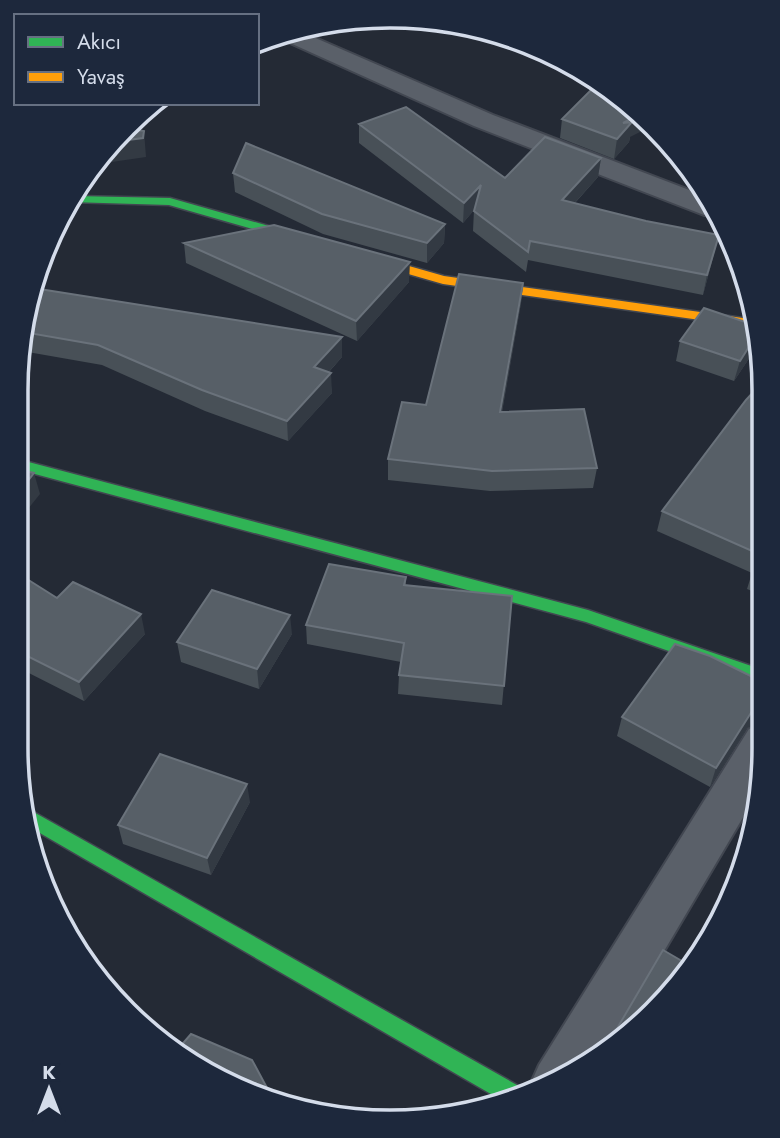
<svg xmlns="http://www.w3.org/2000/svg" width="780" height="1138" font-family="Jost,sans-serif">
	<rect width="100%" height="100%" fill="#242a35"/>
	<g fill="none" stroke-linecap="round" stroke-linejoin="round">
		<defs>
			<path id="street" d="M 304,33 L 493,115 L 705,196 L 720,216 L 704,215 L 474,126 L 279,38 Z
				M 764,724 L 764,748 L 755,797 L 608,1046 L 556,1083 L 534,1091 L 531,1083 L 539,1065 L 749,729 Z"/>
			<path id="fast" d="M 75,196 L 170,198 L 392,261 L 394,264 L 388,268 L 384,267 L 169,205 L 70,202 Z
				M 21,460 L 588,610 L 763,670 L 763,684 L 586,622 L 20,470 Z
				M 23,806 L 524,1089 L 525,1094 L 503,1101 L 26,825 Z"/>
			<path id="slow" d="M 388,260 L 444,276 L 757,320 L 757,328 L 443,284 L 384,267 L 384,261 Z"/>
		</defs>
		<!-- street casing -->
		<use href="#street" stroke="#424751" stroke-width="4"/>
		<!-- fast casing -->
		<use href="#fast" stroke="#424751" stroke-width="3"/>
		<!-- slow casing -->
		<use href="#slow" stroke="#424751" stroke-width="3"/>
		<!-- street -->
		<use href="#street" fill="#5a6069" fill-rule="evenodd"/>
		<!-- fast -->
		<use href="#fast" fill="#30b455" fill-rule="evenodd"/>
		<!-- slow -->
		<use href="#slow" fill="#ff9f0a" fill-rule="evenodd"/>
	</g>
	<!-- wall -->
	<path fill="#485057" d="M 562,119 L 630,137 L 629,142 L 614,159 L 560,138 Z
		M 359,124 L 505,178 L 601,158 L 598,177 L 575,203 L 646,221 L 719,235 L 703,295 L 528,260 L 526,272 L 473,231 L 474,210 L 463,223 L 359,143 Z
		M 233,173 L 445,224 L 444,243 L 427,263 L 323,234 L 235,192 Z
		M 184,243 L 409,282 L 357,341 L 186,263 Z
		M 523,283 L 521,303 L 502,412 L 597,468 L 593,488 L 490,491 L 388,480 L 388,459 L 426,405 Z
		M 23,317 L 342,337 L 342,357 L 329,372 L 332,393 L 288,441 L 205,411 L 102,365 L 22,351 Z
		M 757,326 L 758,343 L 756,348 L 734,381 L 676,361 L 680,341 Z
		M 758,387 L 762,595 L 747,589 L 752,573 L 657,531 L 662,511 Z
		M 19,574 L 57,598 L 145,634 L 84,701 L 17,667 Z
		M 406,577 L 406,585 L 512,596 L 502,705 L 398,694 L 399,675 L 401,662 L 307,644 L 306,625 Z
		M 292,634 L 259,689 L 181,662 L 177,642 Z
		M 763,682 L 764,722 L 747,728 L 710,787 L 617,736 L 622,717 Z
		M 250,802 L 211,875 L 123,844 L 118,825 Z"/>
	<!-- shaded-wall -->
	<path fill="#333a43" d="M 639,115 L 654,125 L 630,137 L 629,142 L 614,159 L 617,139 L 623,123 Z
		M 144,131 L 146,157 L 98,164 L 113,142 Z
		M 601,158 L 598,177 L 560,219 L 562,200 Z
		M 481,185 L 479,204 L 463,223 L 464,203 Z
		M 445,224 L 444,243 L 427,263 L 427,243 Z
		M 719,235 L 714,254 L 703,295 L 707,275 Z
		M 410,262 L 409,282 L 357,341 L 356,321 Z
		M 523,283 L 521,303 L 498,432 L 500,412 Z
		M 757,334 L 758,343 L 756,348 L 734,381 L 740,361 Z
		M 342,337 L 342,357 L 315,387 L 314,367 Z
		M 331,373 L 332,393 L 288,441 L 287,421 Z
		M 34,473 L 40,494 L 20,519 L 20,491 Z
		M 141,614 L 145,634 L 84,701 L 79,682 Z
		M 290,615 L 292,634 L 259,689 L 257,669 Z
		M 764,705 L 764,722 L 747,728 L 710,787 L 716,768 L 754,708 Z
		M 247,784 L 250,802 L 211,875 L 207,858 Z"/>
	<!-- building -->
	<path fill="#575f67" stroke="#6a727b" stroke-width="2" d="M 595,86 L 639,115 L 623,123 L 632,122 L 617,139 L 562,119 Z
		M 406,107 L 505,178 L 545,137 L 601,158 L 562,200 L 646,221 L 719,235 L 707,275 L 530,241 L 528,252 L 474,211 L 481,185 L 464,203 L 359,124 Z
		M 124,128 L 144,131 L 143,138 L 113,142 Z
		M 246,143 L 445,224 L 427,243 L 322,214 L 233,173 Z
		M 274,225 L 410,262 L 356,321 L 184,243 Z
		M 459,274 L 523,283 L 500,412 L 584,409 L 597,468 L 492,471 L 388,459 L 402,402 L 426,405 Z
		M 33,288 L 342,337 L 314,367 L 331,373 L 287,421 L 202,390 L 98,345 L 23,332 L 23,317 Z
		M 704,308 L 757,326 L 757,334 L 740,361 L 680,341 Z
		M 758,387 L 761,555 L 662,511 L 746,400 Z
		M 20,470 L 34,473 L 20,491 Z
		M 761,557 L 761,572 L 754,569 Z
		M 329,564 L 406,577 L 404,585 L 512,596 L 504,686 L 399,675 L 404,643 L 306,625 Z
		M 19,574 L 57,598 L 73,582 L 141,614 L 79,682 L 17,651 Z
		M 212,590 L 290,615 L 257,669 L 177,642 Z
		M 675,644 L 710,656 L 763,682 L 764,705 L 754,708 L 716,768 L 622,717 Z
		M 160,754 L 247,784 L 207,858 L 118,825 Z
		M 663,950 L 687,964 L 654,1013 L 605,1048 L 601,1046 L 615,1032 Z
		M 191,1034 L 252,1060 L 274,1101 L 246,1094 L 177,1050 Z
		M 357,1114 L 362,1118 L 353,1119 Z"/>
	<!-- crop -->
	<path d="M0 0H780V1138H0ZM390 28H390A362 362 0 0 1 752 390V748A362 362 0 0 1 390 1110H390A362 362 0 0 1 28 748V390A362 362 0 0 1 390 28Z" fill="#1d283c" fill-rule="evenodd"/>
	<path fill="none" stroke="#d4dcea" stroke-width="3.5" d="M390 28H390A362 362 0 0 1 752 390V748A362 362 0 0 1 390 1110H390A362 362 0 0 1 28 748V390A362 362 0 0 1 390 28Z"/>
	<!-- legend -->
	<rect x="14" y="14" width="245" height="91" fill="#1d283c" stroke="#667082" stroke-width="2"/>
	<rect x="28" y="37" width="35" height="10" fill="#30b455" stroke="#667082" stroke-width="2"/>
	<text x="77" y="49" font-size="21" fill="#d4dcea">Akıcı</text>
	<rect x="28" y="72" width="35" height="10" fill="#ff9f0a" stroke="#667082" stroke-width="2"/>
	<text x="77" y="84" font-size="21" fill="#d4dcea">Yavaş</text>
	<!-- north arrow -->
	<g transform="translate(49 1089)" stroke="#1d283c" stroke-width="5" paint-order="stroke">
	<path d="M0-5L12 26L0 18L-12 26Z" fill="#d4dcea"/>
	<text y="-10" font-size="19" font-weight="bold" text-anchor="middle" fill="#d4dcea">K</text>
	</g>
</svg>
